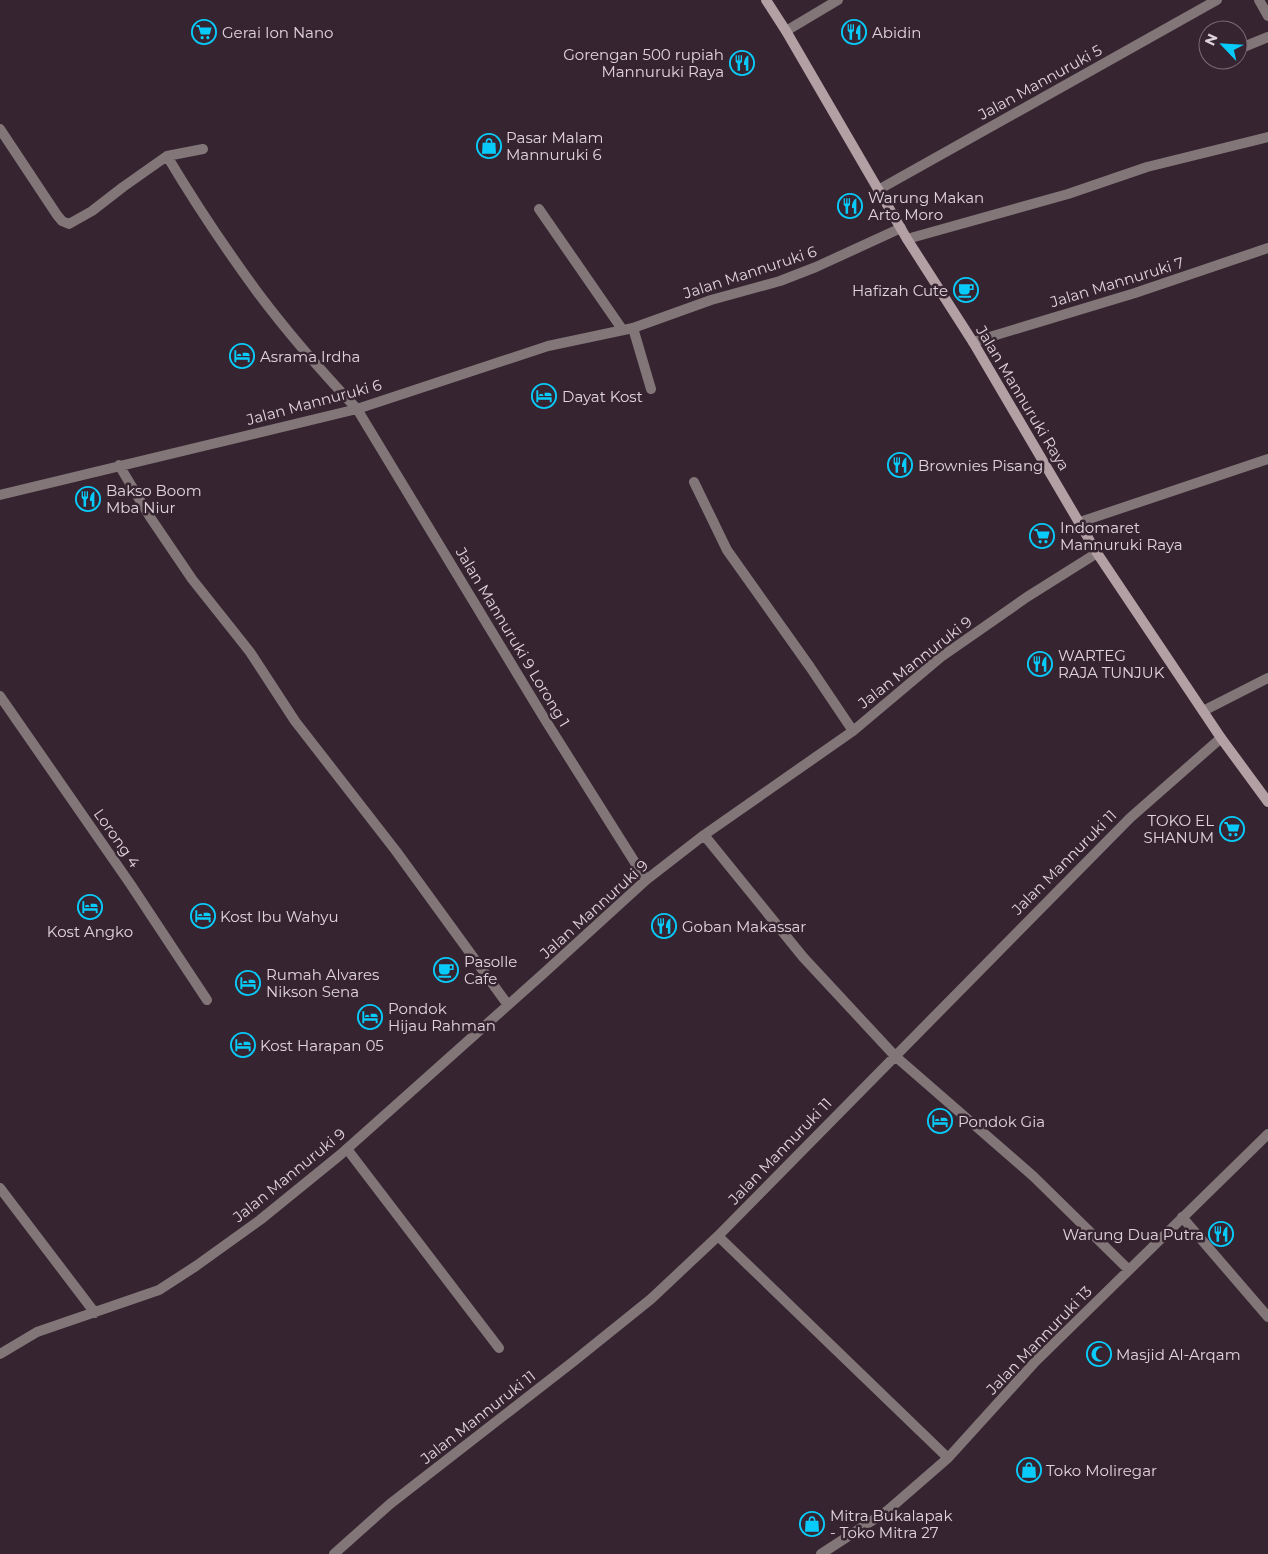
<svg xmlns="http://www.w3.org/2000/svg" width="1268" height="1554" font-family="Montserrat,sans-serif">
	<rect width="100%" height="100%" fill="#362430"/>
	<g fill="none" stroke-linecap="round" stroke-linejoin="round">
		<!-- lane -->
		<path stroke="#827678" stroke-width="10" d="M 347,1149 L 499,1348"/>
		<!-- street -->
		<path stroke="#827678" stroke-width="10" d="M 1259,0 L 1268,16
			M 786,31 L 838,0
			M 1241,48 L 1268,37
			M 0,129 L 57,215 L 62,221 L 69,224 L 92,211 L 123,187 L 167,156 L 203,149
			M 167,156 C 195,203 225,248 258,293 C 288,333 322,372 357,409 L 544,718 L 646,880
			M 878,190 L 1217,0
			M 539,209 L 622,329
			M 907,239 L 1068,194 L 1147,167 L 1268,137
			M 973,342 L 1135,293 L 1268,248
			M 651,389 L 633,328 L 711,300 L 780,281 L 816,267 L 901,228
			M 119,465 L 150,517 L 192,579 L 250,652 L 295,721 L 396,851 L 508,1005
			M 694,482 L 727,550 L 810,667 L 853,731
			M 0,495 L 357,409 L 548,346 L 633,328
			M 1080,522 L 1268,459
			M 0,696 L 131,885 L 207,1000
			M 1203,711 L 1268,678
			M 704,835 L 803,957 L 895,1056 L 1033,1176 L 1129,1270
			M 0,1188 L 95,1313
			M 1182,1217 L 1268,1317
			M 718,1236 L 948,1458
			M 0,1354 L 37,1332 L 159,1290 L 196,1266 L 260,1220 L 340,1155 L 544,973 L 646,880 L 704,835 L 853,731 L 941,657 L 1027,597 L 1097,553
			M 334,1554 L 390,1504 L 574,1361 L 651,1299 L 718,1236 L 1130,818 L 1221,738
			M 821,1554 L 887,1511 L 948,1458 L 1035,1362 L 1268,1134"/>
		<!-- secondary -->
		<path stroke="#b3a0a5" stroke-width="10" d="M 766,0 L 786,31 L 907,239 L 973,342 L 1097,553 L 1221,738 L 1268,802"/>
	</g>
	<!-- icons -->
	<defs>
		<symbol id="supermarket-ring" viewBox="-11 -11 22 22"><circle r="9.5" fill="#362430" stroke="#09cbfa" stroke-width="1.5"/><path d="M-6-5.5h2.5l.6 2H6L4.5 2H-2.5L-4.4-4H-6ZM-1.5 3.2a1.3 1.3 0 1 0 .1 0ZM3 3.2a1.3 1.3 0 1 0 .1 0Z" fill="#09cbfa"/></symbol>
		<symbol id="restaurant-ring" viewBox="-11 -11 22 22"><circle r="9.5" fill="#362430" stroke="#09cbfa" stroke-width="1.5"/><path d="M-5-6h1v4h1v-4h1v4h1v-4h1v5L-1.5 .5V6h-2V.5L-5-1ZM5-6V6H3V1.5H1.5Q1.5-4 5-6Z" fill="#09cbfa"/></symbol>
		<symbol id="shop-ring" viewBox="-11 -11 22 22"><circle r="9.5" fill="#362430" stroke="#09cbfa" stroke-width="1.5"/><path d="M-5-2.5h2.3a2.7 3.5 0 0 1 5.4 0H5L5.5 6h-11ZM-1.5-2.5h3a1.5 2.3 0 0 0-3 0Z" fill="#09cbfa"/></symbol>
		<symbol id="cafe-ring" viewBox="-11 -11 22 22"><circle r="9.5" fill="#362430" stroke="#09cbfa" stroke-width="1.5"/><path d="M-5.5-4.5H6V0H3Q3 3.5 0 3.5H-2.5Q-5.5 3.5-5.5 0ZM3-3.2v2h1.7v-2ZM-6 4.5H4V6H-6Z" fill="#09cbfa"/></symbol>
		<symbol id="hotel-ring" viewBox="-11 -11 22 22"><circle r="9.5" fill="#362430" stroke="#09cbfa" stroke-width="1.5"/><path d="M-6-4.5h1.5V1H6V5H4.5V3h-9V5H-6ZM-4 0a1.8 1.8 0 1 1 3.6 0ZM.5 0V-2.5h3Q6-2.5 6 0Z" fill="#09cbfa"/></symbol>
		<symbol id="mosque-ring" viewBox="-11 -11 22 22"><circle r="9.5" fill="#362430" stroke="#09cbfa" stroke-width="1.5"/><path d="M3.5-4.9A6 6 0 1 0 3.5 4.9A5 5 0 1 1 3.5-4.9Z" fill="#09cbfa"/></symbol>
	</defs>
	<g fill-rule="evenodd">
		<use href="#supermarket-ring" x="190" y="18" width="28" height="28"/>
		<use href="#restaurant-ring" x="840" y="18" width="28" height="28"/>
		<use href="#restaurant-ring" x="728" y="49" width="28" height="28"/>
		<use href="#shop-ring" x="475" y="132" width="28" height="28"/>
		<use href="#restaurant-ring" x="836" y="192" width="28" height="28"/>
		<use href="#cafe-ring" x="952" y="276" width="28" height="28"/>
		<use href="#hotel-ring" x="228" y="342" width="28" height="28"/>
		<use href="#hotel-ring" x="530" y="382" width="28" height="28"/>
		<use href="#restaurant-ring" x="886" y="451" width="28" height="28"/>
		<use href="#restaurant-ring" x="74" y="485" width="28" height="28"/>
		<use href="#supermarket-ring" x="1028" y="522" width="28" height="28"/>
		<use href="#restaurant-ring" x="1026" y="650" width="28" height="28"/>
		<use href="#supermarket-ring" x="1218" y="815" width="28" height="28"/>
		<use href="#hotel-ring" x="76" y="893" width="28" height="28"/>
		<use href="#hotel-ring" x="189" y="902" width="28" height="28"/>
		<use href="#restaurant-ring" x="650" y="912" width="28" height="28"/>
		<use href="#cafe-ring" x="432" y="956" width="28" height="28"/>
		<use href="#hotel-ring" x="234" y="969" width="28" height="28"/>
		<use href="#hotel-ring" x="356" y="1003" width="28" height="28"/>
		<use href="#hotel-ring" x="229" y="1031" width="28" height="28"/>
		<use href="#hotel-ring" x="926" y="1107" width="28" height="28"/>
		<use href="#restaurant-ring" x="1207" y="1220" width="28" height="28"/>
		<use href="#mosque-ring" x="1085" y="1340" width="28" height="28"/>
		<use href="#shop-ring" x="1015" y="1456" width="28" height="28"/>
		<use href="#shop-ring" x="798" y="1510" width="28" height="28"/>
	</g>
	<g text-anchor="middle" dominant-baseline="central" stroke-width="5" stroke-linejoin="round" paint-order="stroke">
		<!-- poi labels -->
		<g font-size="15" fill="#e0d4dc" stroke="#362430" text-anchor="start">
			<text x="222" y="32">Gerai Ion Nano</text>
			<text x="872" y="32">Abidin</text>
			<text x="724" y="54" text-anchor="end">Gorengan 500 rupiah<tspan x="724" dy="17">Mannuruki Raya</tspan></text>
			<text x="506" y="137">Pasar Malam<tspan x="506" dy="17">Mannuruki 6</tspan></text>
			<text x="868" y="197">Warung Makan<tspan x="868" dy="17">Arto Moro</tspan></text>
			<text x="948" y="290" text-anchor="end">Hafizah Cute</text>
			<text x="260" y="356">Asrama Irdha</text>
			<text x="562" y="396">Dayat Kost</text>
			<text x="918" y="465">Brownies Pisang</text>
			<text x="106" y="490">Bakso Boom<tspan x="106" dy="17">Mba Niur</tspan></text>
			<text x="1060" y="527">Indomaret<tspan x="1060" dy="17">Mannuruki Raya</tspan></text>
			<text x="1058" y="655">WARTEG<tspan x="1058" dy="17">RAJA TUNJUK</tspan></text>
			<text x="1214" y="820" text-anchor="end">TOKO EL<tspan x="1214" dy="17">SHANUM</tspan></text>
			<text x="220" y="916">Kost Ibu Wahyu</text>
			<text x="682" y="926">Goban Makassar</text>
			<text x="90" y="931" text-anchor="middle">Kost Angko</text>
			<text x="464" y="961">Pasolle<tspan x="464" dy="17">Cafe</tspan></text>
			<text x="266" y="974">Rumah Alvares<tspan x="266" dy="17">Nikson Sena</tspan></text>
			<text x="388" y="1008">Pondok<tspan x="388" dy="17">Hijau Rahman</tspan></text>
			<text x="260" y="1045">Kost Harapan 05</text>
			<text x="958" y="1121">Pondok Gia</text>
			<text x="1204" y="1234" text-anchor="end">Warung Dua Putra</text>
			<text x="1116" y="1354">Masjid Al-Arqam</text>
			<text x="1046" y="1470">Toko Moliregar</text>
			<text x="830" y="1515">Mitra Bukalapak<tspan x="830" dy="17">- Toko Mitra 27</tspan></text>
		</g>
		<!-- street labels -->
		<g font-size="15" fill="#e0d4dc" stroke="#362430">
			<text transform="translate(1040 82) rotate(-29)">Jalan Mannuruki 5</text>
			<text transform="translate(750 272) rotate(-18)">Jalan Mannuruki 6</text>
			<text transform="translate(1117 282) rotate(-17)">Jalan Mannuruki 7</text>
			<text transform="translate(1023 398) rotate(59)">Jalan Mannuruki Raya</text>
			<text transform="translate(314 402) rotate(-15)">Jalan Mannuruki 6</text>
			<text transform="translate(513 637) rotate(59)">Jalan Mannuruki 9 Lorong 1</text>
			<text transform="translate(915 662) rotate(-38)">Jalan Mannuruki 9</text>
			<text transform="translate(117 838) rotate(55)">Lorong 4</text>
			<text transform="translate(1064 862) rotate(-45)">Jalan Mannuruki 11</text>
			<text transform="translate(594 909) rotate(-42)">Jalan Mannuruki 9</text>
			<text transform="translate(780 1151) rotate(-46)">Jalan Mannuruki 11</text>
			<text transform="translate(289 1175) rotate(-39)">Jalan Mannuruki 9</text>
			<text transform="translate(1039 1340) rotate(-46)">Jalan Mannuruki 13</text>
			<text transform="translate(478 1417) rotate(-38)">Jalan Mannuruki 11</text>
		</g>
	</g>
	<!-- north arrow -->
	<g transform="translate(1223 45) rotate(295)"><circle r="24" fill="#362430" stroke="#7a6a75"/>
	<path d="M0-4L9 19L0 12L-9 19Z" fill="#09cbfa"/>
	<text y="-8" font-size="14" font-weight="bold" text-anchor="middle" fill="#e0d4dc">N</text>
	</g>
</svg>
